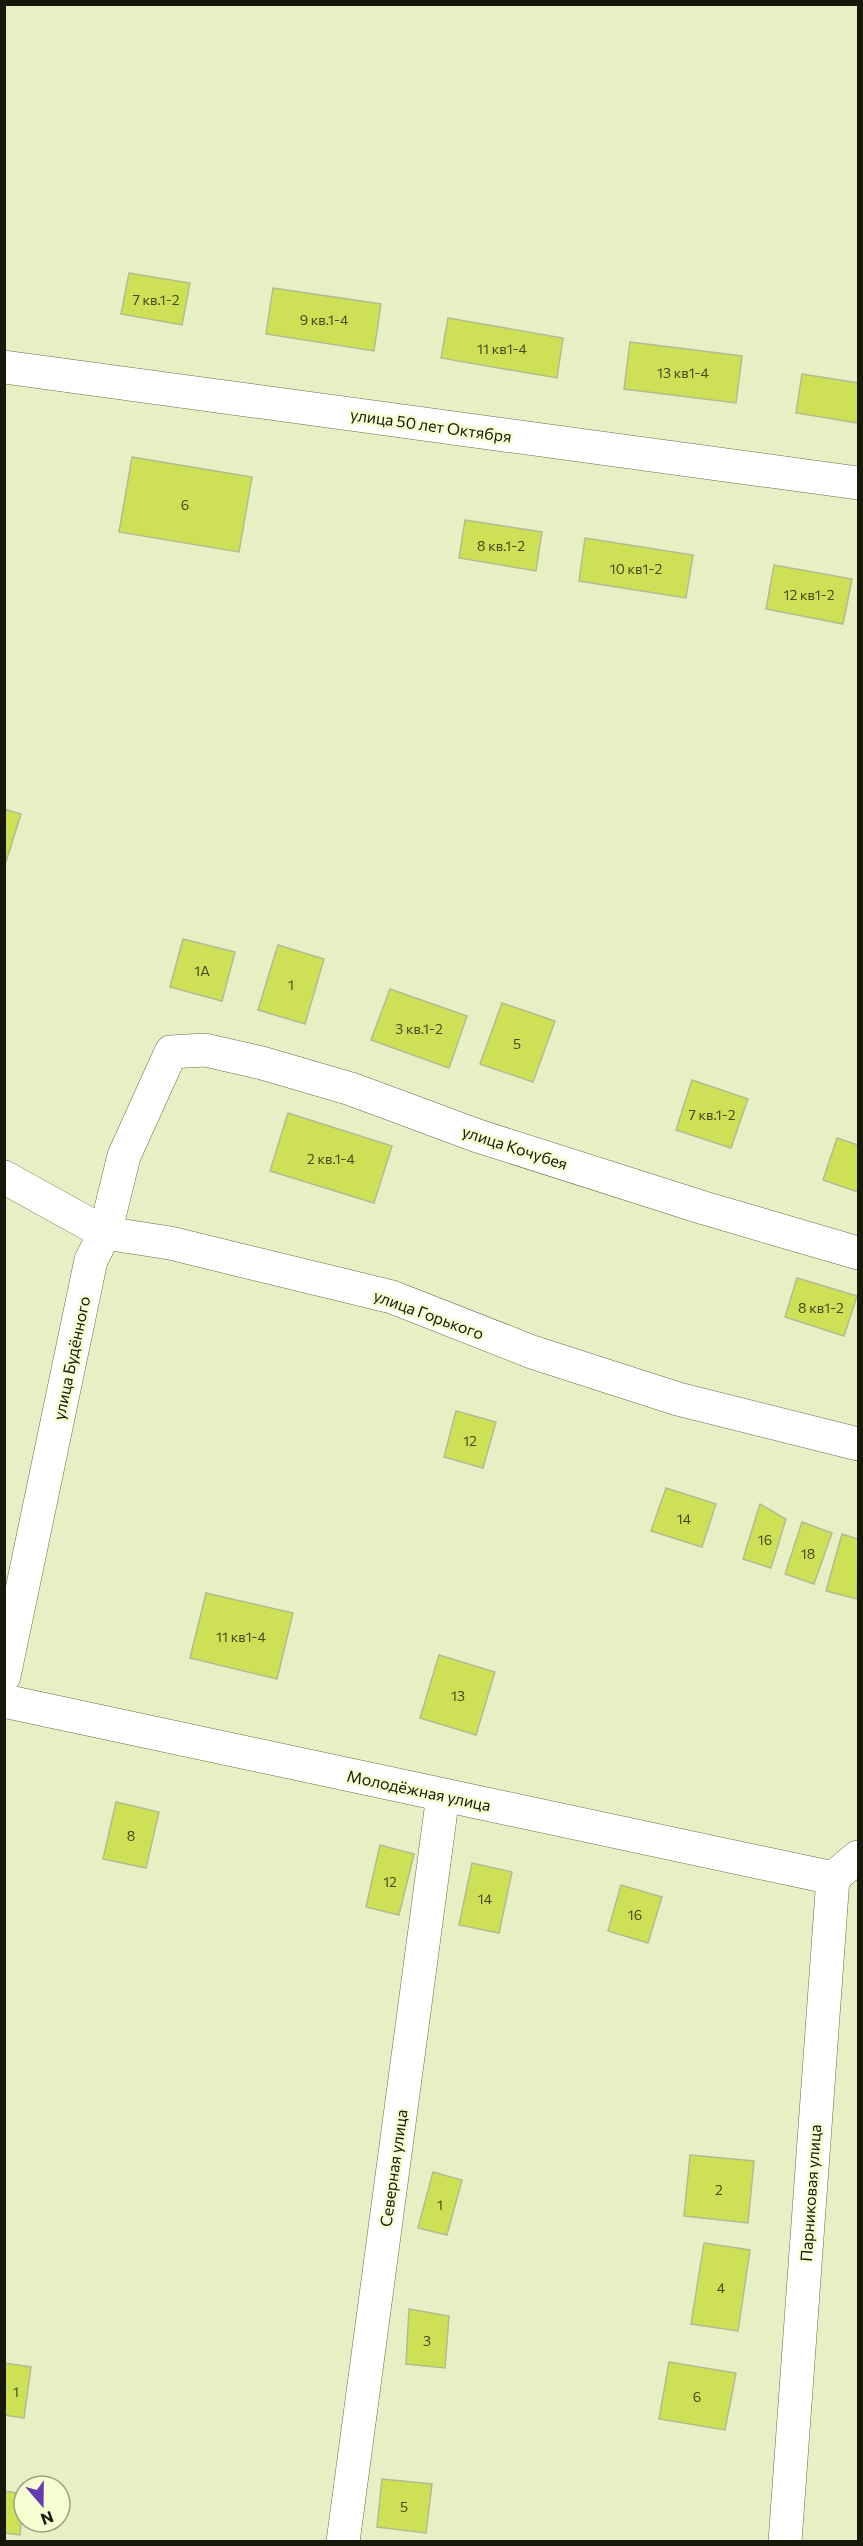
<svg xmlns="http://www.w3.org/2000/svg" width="863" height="2546" font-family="Commissioner,sans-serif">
	<rect width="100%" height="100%" fill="#e7f0c4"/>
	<!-- building -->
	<path fill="#cee156" stroke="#b3bb91" stroke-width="1.5" d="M 129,273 L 190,283 L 182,325 L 121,314 Z
		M 273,288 L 381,304 L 374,351 L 266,334 Z
		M 448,318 L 563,338 L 557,378 L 441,358 Z
		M 630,342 L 742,356 L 736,403 L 624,389 Z
		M 802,374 L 858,383 L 858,423 L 796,413 Z
		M 132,457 L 252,477 L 239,552 L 119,532 Z
		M 465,520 L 542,532 L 536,571 L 459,558 Z
		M 585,538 L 693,555 L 686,598 L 579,581 Z
		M 774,565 L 852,579 L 843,624 L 766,609 Z
		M 4,809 L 21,814 L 4,868 Z
		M 183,939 L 235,952 L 222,1001 L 170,987 Z
		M 278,945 L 324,959 L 305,1024 L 258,1010 Z
		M 390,989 L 467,1016 L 449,1068 L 371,1040 Z
		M 502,1003 L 555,1021 L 533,1082 L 480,1064 Z
		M 692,1080 L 748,1099 L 731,1148 L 676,1130 Z
		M 288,1113 L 392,1146 L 374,1203 L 270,1171 Z
		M 837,1138 L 858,1145 L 858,1192 L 823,1180 Z
		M 797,1278 L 857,1296 L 844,1336 L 785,1317 Z
		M 456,1411 L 496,1422 L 483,1468 L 444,1457 Z
		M 666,1488 L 716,1504 L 702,1547 L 651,1531 Z
		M 760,1504 L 786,1519 L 771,1568 L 743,1559 Z
		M 802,1522 L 832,1533 L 814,1584 L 785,1574 Z
		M 842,1534 L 858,1539 L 857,1599 L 826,1591 Z
		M 206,1593 L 293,1613 L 277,1679 L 190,1658 Z
		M 439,1655 L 495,1672 L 476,1735 L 420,1718 Z
		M 116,1802 L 159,1812 L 146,1868 L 103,1859 Z
		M 380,1845 L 414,1854 L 399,1915 L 366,1907 Z
		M 472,1863 L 512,1872 L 499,1933 L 459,1925 Z
		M 621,1885 L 662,1897 L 648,1943 L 608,1931 Z
		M 690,2155 L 754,2161 L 748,2223 L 684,2216 Z
		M 433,2172 L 462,2180 L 447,2235 L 418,2228 Z
		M 704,2243 L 750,2250 L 738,2331 L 691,2324 Z
		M 409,2309 L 449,2316 L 445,2368 L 406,2364 Z
		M 669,2362 L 736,2373 L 725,2430 L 659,2419 Z
		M 4,2363 L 31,2367 L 24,2418 L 4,2415 Z
		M 382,2479 L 432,2484 L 426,2533 L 377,2527 Z
		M 4,2491 L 24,2494 L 20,2535 L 4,2533 Z"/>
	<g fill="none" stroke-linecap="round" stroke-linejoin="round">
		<defs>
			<path id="minor" d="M 4,1177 L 105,1233 L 170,1243 L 392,1297 L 532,1352 L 678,1399 L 858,1444
				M 4,1676 L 91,1260 L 105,1233 L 124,1156 L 171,1052 L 205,1050 L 262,1063 L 351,1089 L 478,1136 L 704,1208 L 858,1253
				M 4,1701 L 833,1878
				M 343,2542 L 443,1795
				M 785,2542 L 833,1878 L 858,1857"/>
			<path id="tertiary" d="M 4,367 L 858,483"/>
		</defs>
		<!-- minor casing -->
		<use href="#minor" stroke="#686e47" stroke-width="34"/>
		<!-- tertiary casing -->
		<use href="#tertiary" stroke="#686e47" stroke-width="34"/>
		<!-- minor -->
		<use href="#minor" stroke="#fff" stroke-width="33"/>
		<!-- tertiary -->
		<use href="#tertiary" stroke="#fff" stroke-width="33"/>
	</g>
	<g text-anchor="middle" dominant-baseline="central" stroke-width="5" stroke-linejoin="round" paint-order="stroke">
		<!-- number labels -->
		<g font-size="14" fill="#444b1c">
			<text x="156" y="299">7 кв.1-2</text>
			<text x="324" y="319">9 кв.1-4</text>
			<text x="502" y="348">11 кв1-4</text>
			<text x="683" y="372">13 кв1-4</text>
			<text x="185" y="504">6</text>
			<text x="501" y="545">8 кв.1-2</text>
			<text x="636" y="568">10 кв1-2</text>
			<text x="809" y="594">12 кв1-2</text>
			<text x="202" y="970">1А</text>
			<text x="291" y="984">1</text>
			<text x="419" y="1028">3 кв.1-2</text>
			<text x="517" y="1043">5</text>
			<text x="712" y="1114">7 кв.1-2</text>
			<text x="331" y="1158">2 кв.1-4</text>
			<text x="821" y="1307">8 кв1-2</text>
			<text x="470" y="1440">12</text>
			<text x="684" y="1518">14</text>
			<text x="765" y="1539">16</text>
			<text x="808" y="1553">18</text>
			<text x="241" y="1636">11 кв1-4</text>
			<text x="458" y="1695">13</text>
			<text x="131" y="1835">8</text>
			<text x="390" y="1881">12</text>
			<text x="485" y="1898">14</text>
			<text x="635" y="1914">16</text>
			<text x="719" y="2189">2</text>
			<text x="440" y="2204">1</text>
			<text x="721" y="2287">4</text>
			<text x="427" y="2340">3</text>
			<text x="16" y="2391">1</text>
			<text x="697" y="2396">6</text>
			<text x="404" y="2506">5</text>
		</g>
		<!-- street labels -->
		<g font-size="16" fill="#161909" stroke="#f5fdd1">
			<text transform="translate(431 425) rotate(8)">улица 50 лет Октября</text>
			<text transform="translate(515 1147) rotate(18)">улица Кочубея</text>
			<text transform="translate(429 1314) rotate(20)">улица Горького</text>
			<text transform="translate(71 1358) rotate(-78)">улица Будённого</text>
			<text transform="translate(419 1790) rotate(12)">Молодёжная улица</text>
			<text transform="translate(393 2168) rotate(-82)">Северная улица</text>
			<text transform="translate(810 2193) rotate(-86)">Парниковая улица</text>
		</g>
	</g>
	<!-- border -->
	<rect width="863" height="2546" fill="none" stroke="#161909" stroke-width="12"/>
	<!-- north arrow -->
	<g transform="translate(42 2504) rotate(160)"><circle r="28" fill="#f5fdd1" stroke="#9ca281" stroke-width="1.5"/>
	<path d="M0-4.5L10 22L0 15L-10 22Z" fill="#683ab2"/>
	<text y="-9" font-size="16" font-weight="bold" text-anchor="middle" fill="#161909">N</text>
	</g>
</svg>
